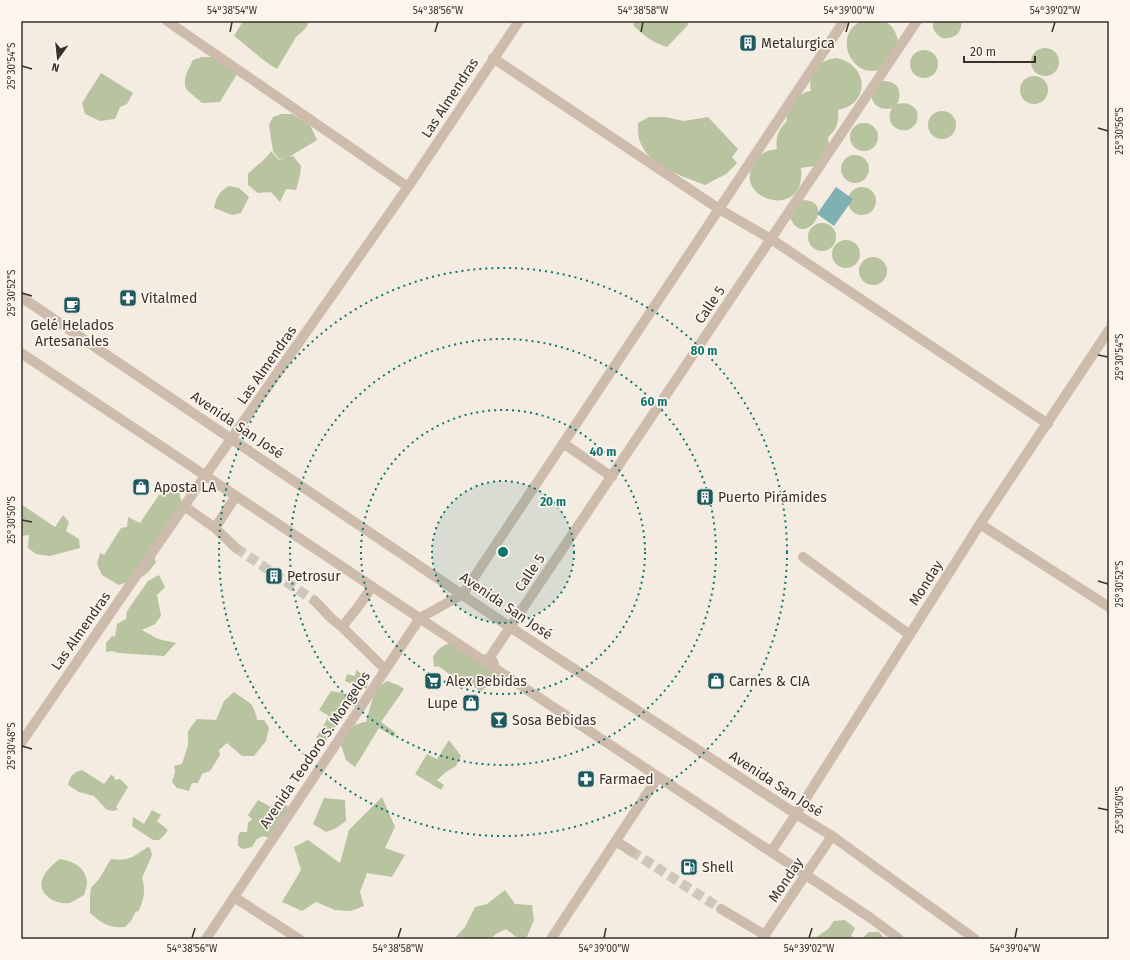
<svg xmlns="http://www.w3.org/2000/svg" width="1130" height="960" font-family="'Fira Sans',sans-serif">
	<rect width="100%" height="100%" fill="#f4ebe1"/>
	<!-- green -->
	<path fill="#b8c4a0" d="M 243,21 L 310,21 L 305,29 L 296,37 L 277,69 C 261,60 249,47 234,36 Z
		M 635,21 L 687,21 L 688,25 L 667,47 C 653,43 643,35 633,25 Z
		M 861,21 C 868,21 876,20 883,21 C 892,23 899,36 898,45 C 898,49 894,53 892,56 C 890,59 887,66 883,68 C 855,83 830,37 861,21 Z
		M 933,21 L 961,21 C 963,33 953,40 942,38 C 935,34 932,29 933,21 Z
		M1031 62a14 14 0 1 1 28 0a14 14 0 1 1-28 0Z
		M910 64a14 14 0 1 1 28 0a14 14 0 1 1-28 0Z
		M 202,57 L 211,57 L 237,74 L 220,102 L 202,103 C 197,98 191,94 187,90 C 181,81 189,68 193,60 Z
		M 836,58 C 869,64 871,104 838,110 C 839,121 837,130 828,137 L 829,145 L 814,166 L 801,168 C 807,223 729,199 755,162 C 762,152 765,151 777,149 C 775,137 779,129 787,121 C 784,106 797,93 811,91 C 807,73 819,60 836,58 Z
		M 101,73 L 133,93 L 127,104 L 120,107 L 115,119 L 100,121 L 85,114 L 82,103 Z
		M1020 90a14 14 0 1 1 28 0a14 14 0 1 1-28 0Z
		M 884,81 C 898,81 903,92 897,104 C 906,102 912,104 917,111 C 919,120 916,126 908,130 C 894,132 885,121 892,108 C 881,111 872,106 871,93 L 879,82 Z
		M928 125a14 14 0 1 1 28 0a14 14 0 1 1-28 0Z
		M 281,114 L 292,114 L 310,125 L 317,140 L 289,157 L 293,156 L 301,166 L 300,175 L 296,190 L 286,189 L 280,202 L 271,192 L 258,193 L 248,185 L 248,174 C 256,165 264,162 271,151 L 279,160 L 284,158 L 279,159 L 273,151 L 269,125 L 273,117 Z
		M 649,117 L 665,117 L 684,121 L 708,117 L 738,149 L 732,157 L 737,163 L 726,174 L 705,185 C 682,176 647,166 639,139 C 638,134 638,128 638,123 Z
		M850 137a14 14 0 1 1 28 0a14 14 0 1 1-28 0Z
		M841 169a14 14 0 1 1 28 0a14 14 0 1 1-28 0Z
		M 229,186 L 239,188 L 249,197 L 241,213 L 232,215 L 214,208 C 216,198 219,191 229,186 Z
		M848 201a14 14 0 1 1 28 0a14 14 0 1 1-28 0Z
		M 802,200 C 839,200 803,252 790,217 Z
		M808 237a14 14 0 1 1 28 0a14 14 0 1 1-28 0Z
		M832 254a14 14 0 1 1 28 0a14 14 0 1 1-28 0Z
		M859 271a14 14 0 1 1 28 0a14 14 0 1 1-28 0Z
		M 167,492 L 179,492 L 182,505 L 153,552 L 156,562 C 143,581 139,577 119,585 L 102,575 L 97,564 L 100,553 L 104,555 L 121,528 L 127,527 L 128,517 L 140,523 L 159,495 Z
		M 21,504 L 55,527 L 63,515 L 69,522 L 66,531 L 79,539 L 80,548 L 50,556 L 36,554 L 28,548 L 29,535 L 21,536 Z
		M 159,575 L 165,587 L 157,595 L 161,616 L 155,624 L 142,630 L 158,639 L 176,643 L 164,656 L 119,653 L 112,651 L 106,652 L 106,643 L 112,636 L 115,637 L 117,624 L 126,619 L 127,611 L 148,581 Z
		M 462,641 L 481,654 L 493,655 L 498,660 L 501,676 L 481,691 L 474,687 L 470,682 L 465,685 L 438,666 L 434,667 L 433,657 C 441,644 448,643 462,641 Z
		M 356,670 L 368,678 L 367,688 L 360,689 L 339,722 L 325,742 L 316,738 L 329,716 L 319,710 L 331,691 L 348,694 L 354,685 L 345,681 L 347,674 L 355,676 Z
		M 387,681 L 398,685 L 404,689 L 381,722 L 396,733 L 394,737 L 379,728 L 355,767 L 346,760 L 340,742 C 347,732 352,723 366,722 L 375,690 Z
		M 234,692 C 248,703 254,701 257,720 L 264,720 L 269,728 L 266,741 L 254,756 L 242,756 L 227,743 L 219,750 L 220,755 L 210,771 L 202,774 L 198,783 L 192,783 L 189,791 L 177,788 L 172,782 L 175,772 L 174,766 L 182,764 L 188,745 L 188,731 L 197,719 L 216,720 L 224,701 Z
		M 449,740 L 461,756 L 456,766 L 446,772 L 437,780 L 444,785 L 441,790 L 415,774 L 427,754 L 437,759 Z
		M 82,770 L 104,784 L 111,775 L 114,776 L 115,780 L 120,779 L 128,787 L 116,807 L 118,809 L 114,811 L 107,810 L 94,796 L 79,792 L 68,785 C 70,777 73,772 82,770 Z
		M 382,797 L 395,827 L 385,848 L 405,855 L 392,877 L 367,873 L 360,892 L 364,906 L 351,911 L 335,910 L 316,902 L 302,911 L 282,902 L 301,870 L 294,847 L 308,840 L 340,863 L 349,830 Z
		M 324,798 L 345,800 L 346,821 L 336,828 L 326,832 L 313,824 Z
		M 258,800 L 271,807 L 275,802 L 284,803 L 290,809 L 270,838 L 263,836 L 257,839 L 252,847 L 243,849 L 238,846 L 238,837 L 240,832 L 247,832 L 248,823 L 252,819 L 248,815 Z
		M 152,810 L 161,815 L 157,821 L 168,830 L 165,834 L 159,840 L 153,840 L 132,826 L 133,817 L 144,824 Z
		M 148,847 L 150,848 L 152,855 L 142,878 C 146,891 144,900 138,912 L 136,911 L 131,921 L 125,927 C 108,928 103,924 90,913 L 90,896 L 91,888 L 99,879 L 111,859 C 129,862 134,856 148,847 Z
		M 60,859 C 73,861 87,868 87,883 C 87,887 85,891 84,895 C 79,897 74,902 69,903 C 64,904 55,902 51,899 C 31,886 46,869 60,859 Z
		M 505,890 L 515,904 L 532,905 L 534,920 L 526,939 L 516,937 L 506,929 L 496,934 L 490,939 L 454,939 L 465,927 L 475,907 L 487,904 Z
		M 845,920 L 855,928 L 851,936 L 856,939 L 814,939 L 828,929 L 834,921 Z
		M 869,932 L 879,932 L 885,939 L 861,939 Z"/>
	<!-- water -->
	<path fill="#7fb0b2" d="M 836,187 L 853,199 L 834,226 L 817,214 Z"/>
	<g fill="none" stroke-linecap="round" stroke-linejoin="round">
		<!-- minor-tunnel -->
		<path stroke="#cfc6bd" stroke-width="10" stroke-dasharray="10 5" stroke-linecap="butt" d="M 236,548 L 315,601
			M 631,851 L 721,909"/>
		<!-- minor -->
		<path stroke="#cdbbac" stroke-width="10" d="M 167,21 L 408,187
			M 493,58 L 719,209 L 771,239 L 1048,424
			M 21,297 L 510,627 L 796,814 L 832,836 L 975,939
			M 21,353 L 872,919 L 899,939
			M 563,443 L 612,477
			M 184,506 L 215,528
			M 980,524 L 1109,607
			M 236,548 L 215,528 L 236,496
			M 803,557 L 910,635
			M 315,601 L 331,618 L 342,627 L 358,607 L 372,587
			M 342,627 L 385,669
			M 486,663 L 917,21
			M 21,743 L 205,476 L 408,187 L 519,21
			M 616,841 L 631,851
			M 771,852 L 796,814 L 980,524 L 1109,330
			M 234,897 L 299,939
			M 721,909 L 765,935
			M 206,939 L 420,618 L 463,594 L 844,21
			M 551,939 L 658,777
			M 762,939 L 832,836"/>
	</g>
	<!-- ticks -->
	<path fill="none" stroke="#3b302b" stroke-width="1.5" d="M 230,32 L 232,22M 435,32 L 438,22M 641,32 L 643,22M 846,32 L 849,22M 1052,32 L 1055,22M 22,66 L 32,69M 1098,128 L 1108,131M 22,293 L 32,296M 1098,355 L 1108,357M 22,520 L 32,522M 1098,581 L 1108,584M 22,746 L 32,749M 1098,808 L 1108,810M 192,938 L 195,928M 398,938 L 401,928M 604,938 L 606,928M 809,938 L 812,928M 1015,938 L 1017,928"/>
	<!-- distance rings -->
	<circle cx="503" cy="552" r="71" fill="#0f766e" fill-opacity=".12"/>
	<g fill="none" stroke="#0f766e" stroke-width="2" stroke-dasharray="2 4">
		<circle cx="503" cy="552" r="71"/>
		<circle cx="503" cy="552" r="142"/>
		<circle cx="503" cy="552" r="213"/>
		<circle cx="503" cy="552" r="284"/>
	</g>
	<!-- icons -->
	<defs>
		<symbol id="building-square" viewBox="-11 -11 22 22"><rect x="-9" y="-9" width="18" height="18" rx="4" fill="#1f5a5e" stroke="#fbf5ee"/><path d="M-4-6H4V6H1V3H-1V6H-4ZM-2.5-4.3h1.7v1.8h-1.7ZM.8-4.3h1.7v1.8H.8ZM-2.5-1h1.7V.8h-1.7ZM.8-1h1.7V.8H.8Z" fill="#fff"/></symbol>
		<symbol id="pharmacy-square" viewBox="-11 -11 22 22"><rect x="-9" y="-9" width="18" height="18" rx="4" fill="#1f5a5e" stroke="#fbf5ee"/><path d="M-2-6h4v4h4v4h-4v4h-4v-4h-4v-4h4Z" fill="#fff"/></symbol>
		<symbol id="cafe-square" viewBox="-11 -11 22 22"><rect x="-9" y="-9" width="18" height="18" rx="4" fill="#1f5a5e" stroke="#fbf5ee"/><path d="M-5.5-4.5H6V0H3Q3 3.5 0 3.5H-2.5Q-5.5 3.5-5.5 0ZM3-3.2v2h1.7v-2ZM-6 4.5H4V6H-6Z" fill="#fff"/></symbol>
		<symbol id="shop-square" viewBox="-11 -11 22 22"><rect x="-9" y="-9" width="18" height="18" rx="4" fill="#1f5a5e" stroke="#fbf5ee"/><path d="M-5-2.5h2.3a2.7 3.5 0 0 1 5.4 0H5L5.5 6h-11ZM-1.5-2.5h3a1.5 2.3 0 0 0-3 0Z" fill="#fff"/></symbol>
		<symbol id="supermarket-square" viewBox="-11 -11 22 22"><rect x="-9" y="-9" width="18" height="18" rx="4" fill="#1f5a5e" stroke="#fbf5ee"/><path d="M-6-5.5h2.5l.6 2H6L4.5 2H-2.5L-4.4-4H-6ZM-1.5 3.2a1.3 1.3 0 1 0 .1 0ZM3 3.2a1.3 1.3 0 1 0 .1 0Z" fill="#fff"/></symbol>
		<symbol id="bar-square" viewBox="-11 -11 22 22"><rect x="-9" y="-9" width="18" height="18" rx="4" fill="#1f5a5e" stroke="#fbf5ee"/><path d="M-6-5H6L.8 .8V4.5H3.5V6h-7V4.5H-.8V.8Z" fill="#fff"/></symbol>
		<symbol id="fuel-square" viewBox="-11 -11 22 22"><rect x="-9" y="-9" width="18" height="18" rx="4" fill="#1f5a5e" stroke="#fbf5ee"/><path d="M-5.5-6h7V0h2V4h1.3V-2.5L3-4.5l.8-.8L6-3V5H2.5V1h-1V6h-7ZM-4.2-4.7v3.2H.2V-4.7Z" fill="#fff"/></symbol>
	</defs>
	<g fill-rule="evenodd">
		<use href="#building-square" x="738" y="33" width="20" height="20"/>
		<use href="#pharmacy-square" x="118" y="288" width="20" height="20"/>
		<use href="#cafe-square" x="62" y="295" width="20" height="20"/>
		<use href="#shop-square" x="131" y="477" width="20" height="20"/>
		<use href="#building-square" x="695" y="487" width="20" height="20"/>
		<use href="#building-square" x="264" y="566" width="20" height="20"/>
		<use href="#supermarket-square" x="423" y="671" width="20" height="20"/>
		<use href="#shop-square" x="706" y="671" width="20" height="20"/>
		<use href="#shop-square" x="461" y="693" width="20" height="20"/>
		<use href="#bar-square" x="489" y="710" width="20" height="20"/>
		<use href="#pharmacy-square" x="576" y="769" width="20" height="20"/>
		<use href="#fuel-square" x="679" y="857" width="20" height="20"/>
	</g>
	<g text-anchor="middle" dominant-baseline="central" stroke-width="3.5" stroke-linejoin="round" paint-order="stroke">
		<!-- poi labels -->
		<g font-size="14" fill="#3b302b" stroke="#fbf5ee" text-anchor="start">
			<text x="761" y="43">Metalurgica</text>
			<text x="141" y="298">Vitalmed</text>
			<text x="72" y="325" text-anchor="middle">Gelé Helados<tspan x="72" dy="16">Artesanales</tspan></text>
			<text x="154" y="487">Aposta LA</text>
			<text x="718" y="497">Puerto Pirámides</text>
			<text x="287" y="576">Petrosur</text>
			<text x="446" y="681">Alex Bebidas</text>
			<text x="729" y="681">Carnes &amp; CIA</text>
			<text x="458" y="703" text-anchor="end">Lupe</text>
			<text x="512" y="720">Sosa Bebidas</text>
			<text x="599" y="779">Farmaed</text>
			<text x="702" y="867">Shell</text>
		</g>
		<!-- street labels -->
		<g font-size="14" fill="#3b302b" stroke="#fbf5ee">
			<text transform="translate(450 98) rotate(-57)">Las Almendras</text>
			<text transform="translate(710 305) rotate(-56)">Calle 5</text>
			<text transform="translate(267 365) rotate(-55)">Las Almendras</text>
			<text transform="translate(237 425) rotate(34)">Avenida San José</text>
			<text transform="translate(530 573) rotate(-56)">Calle 5</text>
			<text transform="translate(926 583) rotate(-58)">Monday</text>
			<text transform="translate(506 606) rotate(34)">Avenida San José</text>
			<text transform="translate(81 631) rotate(-55)">Las Almendras</text>
			<text transform="translate(315 750) rotate(-56)">Avenida Teodoro S. Mongelos</text>
			<text transform="translate(776 784) rotate(33)">Avenida San José</text>
			<text transform="translate(786 880) rotate(-56)">Monday</text>
		</g>
	</g>
	<circle cx="503" cy="552" r="6" fill="#0f766e" stroke="#fbf5ee" stroke-width="2"/>
	<g font-size="12" text-anchor="middle" font-weight="bold" fill="#0f766e" stroke="#fbf5ee" stroke-width="3.5" stroke-linejoin="round" paint-order="stroke">
		<text x="704" y="355">80 m</text>
		<text x="654" y="406">60 m</text>
		<text x="603" y="456">40 m</text>
		<text x="553" y="506">20 m</text>
	</g>
	<!-- border -->
	<rect width="1130" height="960" fill="none" stroke="#fbf5ee" stroke-width="44"/>
	<!-- north arrow -->
	<g transform="translate(58 58) rotate(195)" stroke="#fbf5ee" stroke-width="3" paint-order="stroke">
	<path d="M0-3L7 15L0 10L-7 15Z" fill="#3b302b"/>
	<text y="-6" font-size="11" font-weight="bold" text-anchor="middle" fill="#3b302b">N</text>
	</g>
	<!-- scale -->
	<path d="M964 56v6h71v-6" fill="none" stroke="#3b302b" stroke-width="2"/>
	<text x="970" y="56" font-size="12" fill="#3b302b" stroke="#fbf5ee" stroke-width="3" paint-order="stroke">20 m</text>
	<rect x="22" y="22" width="1086" height="916" fill="none" stroke="#3b302b" stroke-width="1.5"/>
	<g font-size="10" text-anchor="middle" fill="#3b302b">
		<text x="232" y="14">54°38'54"W</text>
		<text x="438" y="14">54°38'56"W</text>
		<text x="643" y="14">54°38'58"W</text>
		<text x="849" y="14">54°39'00"W</text>
		<text x="1055" y="14">54°39'02"W</text>
		<text transform="translate(11 66) rotate(-90)" y="4">25°30'54"S</text>
		<text transform="translate(1119 131) rotate(-90)" y="4">25°30'56"S</text>
		<text transform="translate(11 293) rotate(-90)" y="4">25°30'52"S</text>
		<text transform="translate(1119 357) rotate(-90)" y="4">25°30'54"S</text>
		<text transform="translate(11 520) rotate(-90)" y="4">25°30'50"S</text>
		<text transform="translate(1119 584) rotate(-90)" y="4">25°30'52"S</text>
		<text transform="translate(11 746) rotate(-90)" y="4">25°30'48"S</text>
		<text transform="translate(1119 810) rotate(-90)" y="4">25°30'50"S</text>
		<text x="192" y="952">54°38'56"W</text>
		<text x="398" y="952">54°38'58"W</text>
		<text x="604" y="952">54°39'00"W</text>
		<text x="809" y="952">54°39'02"W</text>
		<text x="1015" y="952">54°39'04"W</text>
	</g>
</svg>
